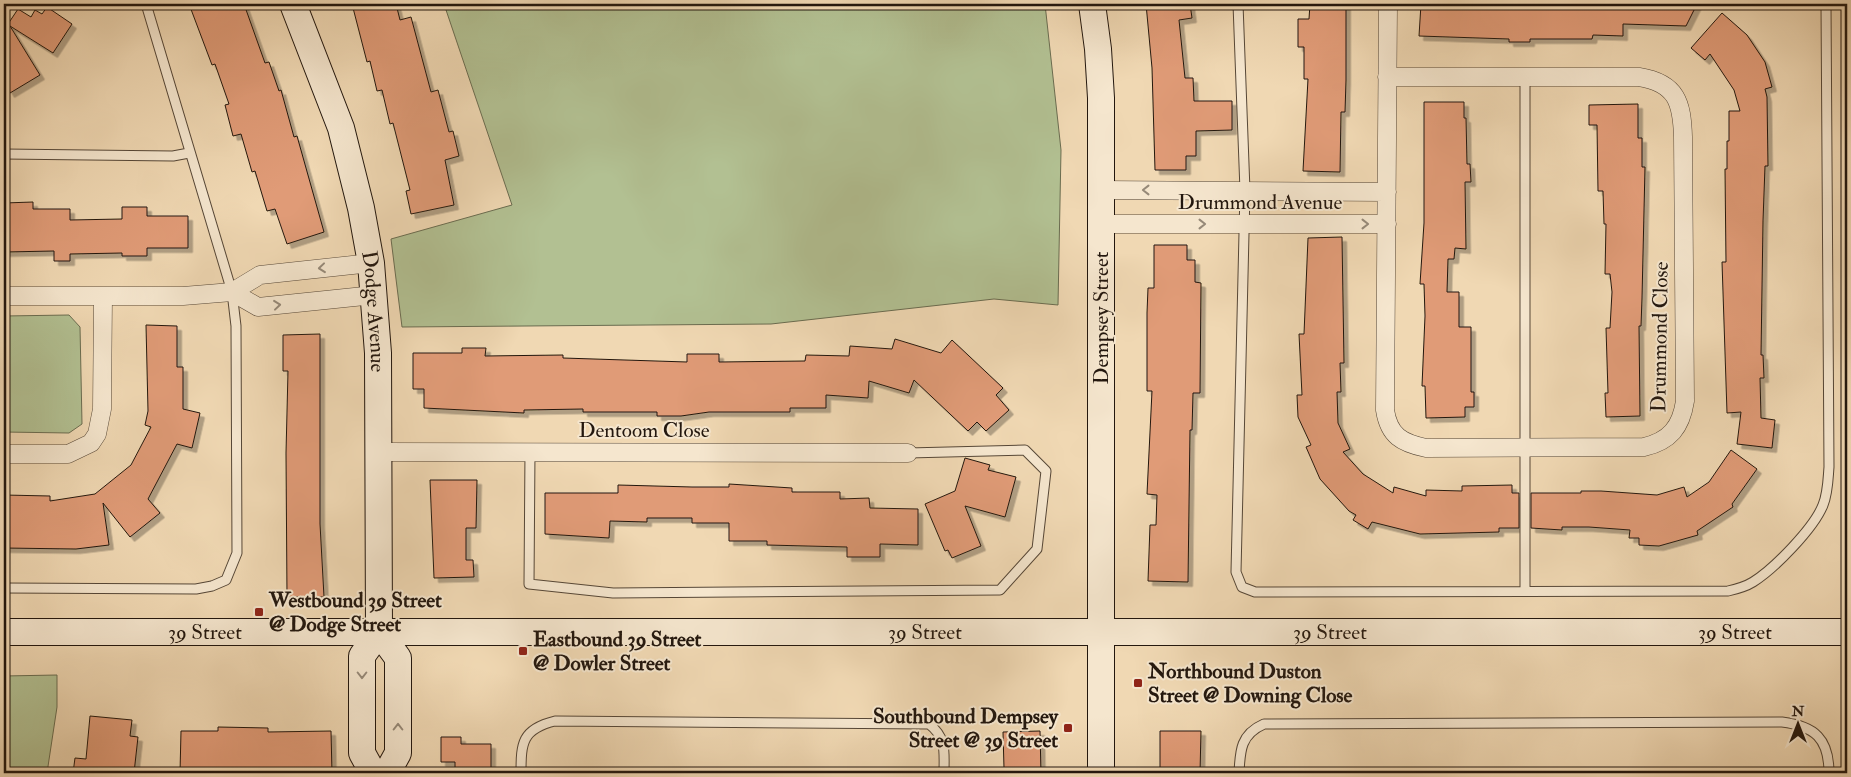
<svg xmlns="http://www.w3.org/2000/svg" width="1851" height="777" font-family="'IM FELL Double Pica',serif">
	<defs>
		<filter id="shadow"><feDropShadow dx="4.5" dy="4.5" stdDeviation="0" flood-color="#0004"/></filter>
	</defs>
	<rect width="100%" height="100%" fill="#f0d8b3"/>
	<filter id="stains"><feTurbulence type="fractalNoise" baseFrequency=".004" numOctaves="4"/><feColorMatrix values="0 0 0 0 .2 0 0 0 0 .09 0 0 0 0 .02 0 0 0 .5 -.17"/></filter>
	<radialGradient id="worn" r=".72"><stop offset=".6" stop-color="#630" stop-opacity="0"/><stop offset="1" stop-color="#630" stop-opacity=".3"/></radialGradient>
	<!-- green -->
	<path fill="#b2c092" stroke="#6a6c50" d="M 444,4 L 1045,4 L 1061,150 L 1058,305 L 994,299 L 771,324 L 402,327 L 391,239 L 512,205 Z
		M 69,315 L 80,327 L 82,424 L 69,433 L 4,432 L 4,316 Z
		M 57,675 L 57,707 L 47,773 L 4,773 L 4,676 Z"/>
	<!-- building -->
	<path fill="#e09b77" stroke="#23170e" filter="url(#shadow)" d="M 189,4 L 244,4 L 265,63 L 269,62 L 279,91 L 281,90 L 294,137 L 297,136 L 324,232 L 287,244 L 275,209 L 267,211 L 255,171 L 252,172 L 241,134 L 233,136 L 225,105 L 229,104 L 215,64 L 212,65 Z
		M 352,4 L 396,4 L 400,20 L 411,17 L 431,92 L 438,90 L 449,132 L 453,131 L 459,156 L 445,160 L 454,205 L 411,214 L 406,191 L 410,190 L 393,123 L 390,124 L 382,90 L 377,91 L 370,61 L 367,62 Z
		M 1146,4 L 1190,4 L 1192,18 L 1179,20 L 1185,78 L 1193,78 L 1194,101 L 1232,101 L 1232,130 L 1196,131 L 1196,156 L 1186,156 L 1186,170 L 1155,170 L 1152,68 Z
		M 1310,4 L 1346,4 L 1346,80 L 1345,112 L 1341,112 L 1340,172 L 1303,171 L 1308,79 L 1304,79 L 1304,47 L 1298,47 L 1298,19 L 1309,19 Z
		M 1421,4 L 1697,4 L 1686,26 L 1623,24 L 1623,36 L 1593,35 L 1592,39 L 1530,39 L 1530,42 L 1509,42 L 1509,39 L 1419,36 Z
		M 47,7 L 72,24 L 53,53 L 10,26 L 40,75 L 10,93 L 4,83 L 4,16 L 8,24 L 18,9 L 31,17 L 35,10 L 42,14 Z
		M 1722,13 L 1747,35 L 1765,62 L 1772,87 L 1765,89 L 1767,97 L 1768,166 L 1765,166 L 1763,221 L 1761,355 L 1763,355 L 1764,378 L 1760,378 L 1761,418 L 1775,420 L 1772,448 L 1737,444 L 1741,412 L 1727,413 L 1722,262 L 1726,262 L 1725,169 L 1727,169 L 1727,141 L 1729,141 L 1729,111 L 1740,111 L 1734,90 L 1710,54 L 1705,60 L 1691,48 Z
		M 1424,102 L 1464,102 L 1464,118 L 1466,118 L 1467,164 L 1470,164 L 1471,182 L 1465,182 L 1466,249 L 1455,248 L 1454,259 L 1448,259 L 1447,292 L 1459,292 L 1459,327 L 1471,327 L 1471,392 L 1474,392 L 1474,407 L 1465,407 L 1465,417 L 1426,418 L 1425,386 L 1422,386 L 1425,316 L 1424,284 L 1420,284 L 1424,223 Z
		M 1638,104 L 1638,138 L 1642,138 L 1642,167 L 1645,167 L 1642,298 L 1641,326 L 1639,326 L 1640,416 L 1606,417 L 1605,393 L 1608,393 L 1606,328 L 1610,328 L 1612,292 L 1610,274 L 1605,274 L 1606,224 L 1604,224 L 1603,191 L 1598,191 L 1597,125 L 1589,125 L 1589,105 Z
		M 33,202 L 33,209 L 70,209 L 70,220 L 122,219 L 122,207 L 147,207 L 147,216 L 188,216 L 188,248 L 147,248 L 147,256 L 122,256 L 122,253 L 70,254 L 70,261 L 54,261 L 54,251 L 4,252 L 4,203 Z
		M 1342,237 L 1344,363 L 1340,363 L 1341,392 L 1337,392 L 1338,423 L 1350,449 L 1343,452 L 1363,474 L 1393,493 L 1394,487 L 1426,496 L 1426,490 L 1462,491 L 1462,486 L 1512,485 L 1512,493 L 1519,493 L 1519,528 L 1499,528 L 1499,532 L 1420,534 L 1372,522 L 1368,529 L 1353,520 L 1356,515 L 1349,511 L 1320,479 L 1306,447 L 1311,445 L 1298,417 L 1297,395 L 1302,395 L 1299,334 L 1304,334 L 1308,238 Z
		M 1154,245 L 1187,245 L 1187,260 L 1195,260 L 1195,282 L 1201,283 L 1200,393 L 1193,393 L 1192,430 L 1190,430 L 1188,582 L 1148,581 L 1150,525 L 1156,525 L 1157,495 L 1147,494 L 1152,391 L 1147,391 L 1147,313 L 1148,288 L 1154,288 Z
		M 146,325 L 177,326 L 177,367 L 183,367 L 183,409 L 200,413 L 192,448 L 177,444 L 148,499 L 160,513 L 130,537 L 103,503 L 109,545 L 76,549 L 4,548 L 4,495 L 50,496 L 50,501 L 95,494 L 131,465 L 151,427 L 145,425 L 148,411 Z
		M 320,334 L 320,524 L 324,597 L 287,597 L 286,453 L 288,371 L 283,371 L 283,335 Z
		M 895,339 L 941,353 L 952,340 L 1003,388 L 996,395 L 1009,410 L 986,431 L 977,422 L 968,431 L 914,380 L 909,393 L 869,381 L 868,398 L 826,395 L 826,408 L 790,408 L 790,412 L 709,412 L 681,416 L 657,416 L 657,412 L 583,412 L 583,409 L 524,410 L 524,413 L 424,408 L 424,389 L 413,389 L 413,353 L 462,353 L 462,348 L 486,348 L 485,356 L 563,355 L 563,358 L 687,362 L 687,354 L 719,354 L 719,362 L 805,361 L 806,355 L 849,356 L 850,346 L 892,349 Z
		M 1731,450 L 1757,469 L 1732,504 L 1733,507 L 1697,531 L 1698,535 L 1659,546 L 1639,545 L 1639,538 L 1629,538 L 1630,530 L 1589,527 L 1562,527 L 1562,530 L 1531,528 L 1531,493 L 1581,493 L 1581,491 L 1601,491 L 1657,495 L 1684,487 L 1687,497 L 1709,482 Z
		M 965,458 L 990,465 L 988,470 L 1016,477 L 1005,517 L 965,506 L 981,546 L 952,558 L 948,550 L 945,551 L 925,504 L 955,491 Z
		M 430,480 L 477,480 L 476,528 L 466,528 L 466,560 L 473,560 L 474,577 L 434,578 Z
		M 729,484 L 792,488 L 792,492 L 840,492 L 840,499 L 869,498 L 870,508 L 918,509 L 918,545 L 880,544 L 880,557 L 847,557 L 847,547 L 767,545 L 767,541 L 729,541 L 729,523 L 692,523 L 692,518 L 647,518 L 647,522 L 610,521 L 609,538 L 545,534 L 545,493 L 618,493 L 618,485 L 692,487 L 729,487 Z
		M 90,716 L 132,720 L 130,736 L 138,737 L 134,773 L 73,773 L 75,758 L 86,759 Z
		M 218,727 L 268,728 L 268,732 L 331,731 L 332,773 L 180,773 L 181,731 L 218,731 Z
		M 1040,731 L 1041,773 L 1008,773 L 1008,768 L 1004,768 L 1003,732 Z
		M 1160,731 L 1201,731 L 1200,773 L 1160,773 Z
		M 441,737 L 461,737 L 461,744 L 491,744 L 491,773 L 455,773 L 455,762 L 441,762 Z"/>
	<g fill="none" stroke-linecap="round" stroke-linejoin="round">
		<defs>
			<path id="lane" d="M 1238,4 L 1245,191 L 1236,572 L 1242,587 L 1255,592 L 1728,591 C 1737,589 1745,587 1753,582 C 1774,569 1814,528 1823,505 C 1828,493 1828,479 1829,467 L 1826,4
				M 1525,77 L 1525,590
				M 4,154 L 173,156 L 189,153
				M 530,452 L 529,584 L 613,593 L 1000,590 L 1037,549 L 1046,471 L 1025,450 L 908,453
				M 4,588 L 196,589 L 212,586 L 226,580 L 237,553 L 236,326 L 232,292 L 146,4
				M 521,773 C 521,743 522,729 555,721 L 929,724 C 947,738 944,752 944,773
				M 1239,773 C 1240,750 1241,734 1264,724 L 1782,722 C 1815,726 1829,739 1829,773"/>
			<path id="street" d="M 1387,77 L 1639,77 C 1677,83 1682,103 1683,137 L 1685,401 C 1681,427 1670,441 1644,447 L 1426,448 C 1402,443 1389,436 1385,410 L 1388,4
				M 1101,190 L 1387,192
				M 1101,224 L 1387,224
				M 232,292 L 258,307 L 374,295
				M 4,296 L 183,296 L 232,292 L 260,275 L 371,263
				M 379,452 L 908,453
				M 4,454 L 68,454 L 91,443 L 97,434 L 102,409 L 103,296"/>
			<g id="secondary">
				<path id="s1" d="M 293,4 L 341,128 L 361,208 L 371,263 L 378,353 L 379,632"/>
				<path d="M 1092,4 L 1098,49 L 1101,98 L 1101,773"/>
				<path id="s2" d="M 4,632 L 1847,632"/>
				<path d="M 379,632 L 398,658 L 398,753 L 387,773"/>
				<path d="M 373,773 L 362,753 L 362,656 L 379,632"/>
			</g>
		</defs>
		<!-- lane casing -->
		<use href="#lane" stroke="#564737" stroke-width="11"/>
		<!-- street casing -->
		<use href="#street" stroke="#564737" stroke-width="19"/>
		<!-- secondary casing -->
		<use href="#secondary" stroke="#23170e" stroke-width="28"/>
		<!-- lane -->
		<use href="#lane" stroke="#f5e6ce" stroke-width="9"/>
		<!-- street -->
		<use href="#street" stroke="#f5e6ce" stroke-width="18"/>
		<!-- secondary -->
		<use href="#secondary" stroke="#f5e6ce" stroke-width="26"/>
	</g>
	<!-- one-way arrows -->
	<defs><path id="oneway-chevron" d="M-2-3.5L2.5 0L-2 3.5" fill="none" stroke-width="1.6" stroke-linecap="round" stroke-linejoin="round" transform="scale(1.25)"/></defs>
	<g stroke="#968978">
		<use href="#oneway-chevron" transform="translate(1146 190) rotate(-180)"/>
		<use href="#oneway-chevron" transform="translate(1202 224)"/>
		<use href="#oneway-chevron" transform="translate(1365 224)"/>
		<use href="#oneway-chevron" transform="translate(322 268) rotate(174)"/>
		<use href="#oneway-chevron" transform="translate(277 305) rotate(-6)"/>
		<use href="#oneway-chevron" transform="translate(362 675) rotate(90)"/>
		<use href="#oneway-chevron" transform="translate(398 727) rotate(-90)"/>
	</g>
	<!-- markers -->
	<g fill="#8f2418" stroke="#f5e6ce" stroke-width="2">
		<rect x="254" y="607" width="10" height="10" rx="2.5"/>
		<rect x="518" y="646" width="10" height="10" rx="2.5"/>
		<rect x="1133" y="678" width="10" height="10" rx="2.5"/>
		<rect x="1063" y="723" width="10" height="10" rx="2.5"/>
	</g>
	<g text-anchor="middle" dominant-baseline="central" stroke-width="4" stroke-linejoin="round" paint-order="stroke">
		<!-- street labels -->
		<g font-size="21" fill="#23170e" stroke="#f5e6ce">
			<text x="1260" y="202">Drummond Avenue</text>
			<text stroke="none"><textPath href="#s1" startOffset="320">Dodge Avenue</textPath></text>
			<text transform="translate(1101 318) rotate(-90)">Dempsey Street</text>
			<text transform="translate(1660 337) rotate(-89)">Drummond Close</text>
			<text x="644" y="430">Dentoom Close</text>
			<text stroke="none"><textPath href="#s2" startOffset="201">39 Street</textPath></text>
			<text stroke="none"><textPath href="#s2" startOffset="921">39 Street</textPath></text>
			<text stroke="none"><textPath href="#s2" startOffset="1731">39 Street</textPath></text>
			<text stroke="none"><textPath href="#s2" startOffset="1326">39 Street</textPath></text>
		</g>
		<!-- poi labels -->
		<g font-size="21" font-weight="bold" fill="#23170e" stroke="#f5e6ce" text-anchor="start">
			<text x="269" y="600">Westbound 39 Street<tspan x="269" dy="24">@ Dodge Street</tspan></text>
			<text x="533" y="639">Eastbound 39 Street<tspan x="533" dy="24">@ Dowler Street</tspan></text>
			<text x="1148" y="671">Northbound Duston<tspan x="1148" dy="24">Street @ Downing Close</tspan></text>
			<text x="1058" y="716" text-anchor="end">Southbound Dempsey<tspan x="1058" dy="24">Street @ 39 Street</tspan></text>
		</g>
	</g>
	<!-- margin -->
	<rect width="1851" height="777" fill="none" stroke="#f0d8b3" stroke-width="20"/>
	<rect x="5" y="5" width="1841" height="767" fill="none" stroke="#23170e" stroke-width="2.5"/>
	<rect x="10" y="10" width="1831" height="757" fill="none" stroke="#23170e"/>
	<!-- north arrow -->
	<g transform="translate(1798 724)" stroke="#f5e6ce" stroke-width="4" paint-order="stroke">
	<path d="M0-4L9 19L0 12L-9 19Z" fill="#23170e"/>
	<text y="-8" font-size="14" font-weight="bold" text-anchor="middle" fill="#23170e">N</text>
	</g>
	<rect width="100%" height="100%" filter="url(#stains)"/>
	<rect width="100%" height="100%" fill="url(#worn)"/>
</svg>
